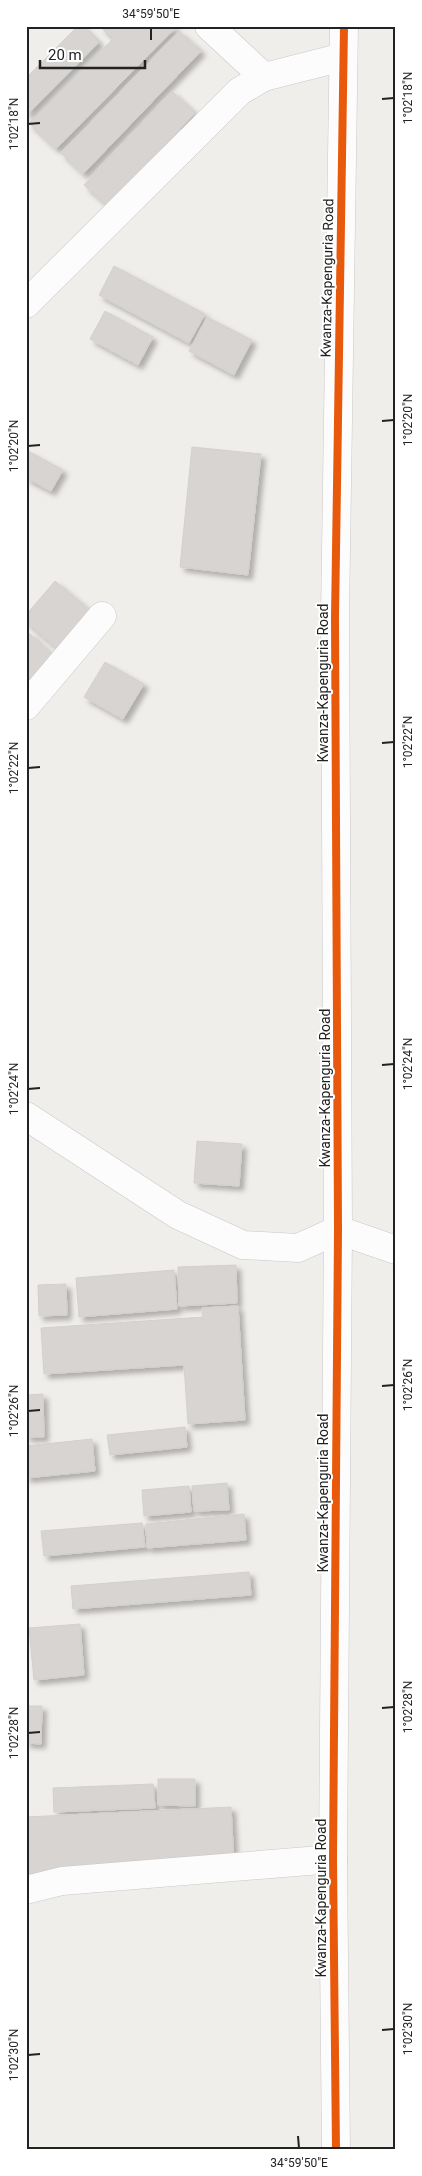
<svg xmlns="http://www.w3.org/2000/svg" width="422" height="2176" font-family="Roboto,sans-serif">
	<defs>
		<filter id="shadow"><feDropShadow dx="4.5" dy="4.5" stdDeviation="2.5" flood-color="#0004"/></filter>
	</defs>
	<rect width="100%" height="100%" fill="#f0eeeb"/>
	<!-- building -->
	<path fill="#d7d4d2" stroke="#d3d0cc" filter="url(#shadow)" d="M 78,26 L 83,26 L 99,42 L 26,116 L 26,78 Z
		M 100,26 L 177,26 L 56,149 L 29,123 L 113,39 Z
		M 179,31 L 201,51 L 83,174 L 61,153 Z
		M 172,91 L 195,113 L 108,206 L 84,185 Z
		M 114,266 L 205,314 L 189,343 L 99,295 Z
		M 105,311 L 153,337 L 138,365 L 90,339 Z
		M 207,317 L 252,340 L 234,375 L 189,351 Z
		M 192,447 L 261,454 L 248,575 L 180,567 Z
		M 26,450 L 63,470 L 51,491 L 26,478 Z
		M 55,581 L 91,611 L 58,649 L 26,622 L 26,615 Z
		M 29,633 L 55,657 L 26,690 L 26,636 Z
		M 105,662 L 144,684 L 123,719 L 84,697 Z
		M 197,1141 L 242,1144 L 239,1186 L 194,1183 Z
		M 236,1265 L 237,1303 L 179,1306 L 178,1267 Z
		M 174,1270 L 177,1309 L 79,1317 L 76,1278 Z
		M 66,1284 L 67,1315 L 39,1316 L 38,1285 Z
		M 238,1306 L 245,1420 L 188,1424 L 184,1365 L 44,1374 L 41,1328 L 203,1317 L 202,1308 Z
		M 43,1394 L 44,1437 L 26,1437 L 26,1395 Z
		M 185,1427 L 187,1447 L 110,1455 L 107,1435 Z
		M 92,1439 L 95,1471 L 26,1478 L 26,1446 Z
		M 227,1483 L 229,1510 L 194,1511 L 192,1486 Z
		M 189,1486 L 191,1512 L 144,1516 L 142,1490 Z
		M 244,1514 L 246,1540 L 147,1548 L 146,1524 Z
		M 142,1523 L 145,1547 L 44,1556 L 41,1531 Z
		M 249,1572 L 251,1595 L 73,1609 L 71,1586 Z
		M 80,1624 L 84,1675 L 34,1680 L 29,1628 Z
		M 26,1706 L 42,1706 L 41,1744 L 26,1743 Z
		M 158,1779 L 195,1779 L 195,1806 L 158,1805 Z
		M 153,1784 L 155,1808 L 54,1812 L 53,1788 Z
		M 231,1807 L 234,1863 L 26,1874 L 26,1817 Z"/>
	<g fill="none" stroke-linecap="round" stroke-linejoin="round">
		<defs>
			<path id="minor" d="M 209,26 L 264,77
				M 26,304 L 240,91 L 264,77 L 343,57
				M 26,706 L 102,616
				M 26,1116 L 178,1215 L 243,1245 L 298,1248 L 338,1230 L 396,1250
				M 26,1890 L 62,1881 L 333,1859"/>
			<path id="tertiary" d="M 336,2150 L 333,1859 L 338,1230 L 335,617 L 344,26"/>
		</defs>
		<!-- minor casing -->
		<use href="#minor" stroke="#c9c8c7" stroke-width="29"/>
		<!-- tertiary casing -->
		<use href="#tertiary" stroke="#c9c8c7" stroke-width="29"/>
		<!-- minor -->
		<use href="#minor" stroke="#fdfcfc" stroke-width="28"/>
		<!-- tertiary -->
		<use href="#tertiary" stroke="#fdfcfc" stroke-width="28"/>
		<defs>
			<path id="cycleway" d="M 336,2150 L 333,1859 L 338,1230 L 335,617 L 344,26"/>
		</defs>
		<!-- cycleway casing -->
		<use href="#cycleway" stroke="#fff" stroke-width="11"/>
		<!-- cycleway -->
		<use href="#cycleway" stroke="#e8590c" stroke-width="8"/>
	</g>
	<!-- ticks -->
	<path fill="none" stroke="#222" stroke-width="2" d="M 151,28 L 151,40M 382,99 L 394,98M 28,124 L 40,123M 382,421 L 394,420M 28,446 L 40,445M 382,743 L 394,742M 28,768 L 40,767M 382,1065 L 394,1064M 28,1089 L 40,1088M 382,1386 L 394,1385M 28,1411 L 40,1410M 382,1708 L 394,1707M 28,1733 L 40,1732M 382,2030 L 394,2029M 28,2055 L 40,2054M 298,2136 L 299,2148"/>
	<g text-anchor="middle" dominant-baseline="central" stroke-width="4" stroke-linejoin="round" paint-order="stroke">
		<!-- street labels -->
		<g font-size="14" fill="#222" stroke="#fff">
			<text transform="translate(327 278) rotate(-89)">Kwanza-Kapenguria Road</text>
			<text transform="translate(323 683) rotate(-90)">Kwanza-Kapenguria Road</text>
			<text transform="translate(325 1088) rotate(-90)">Kwanza-Kapenguria Road</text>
			<text transform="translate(323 1493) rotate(-90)">Kwanza-Kapenguria Road</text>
			<text transform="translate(321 1898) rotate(-90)">Kwanza-Kapenguria Road</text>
		</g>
	</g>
	<!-- border -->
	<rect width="422" height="2176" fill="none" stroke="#ffffff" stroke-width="55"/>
	<!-- scale -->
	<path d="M40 60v8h105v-8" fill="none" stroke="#222222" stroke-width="2.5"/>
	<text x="48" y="60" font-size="15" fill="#222222" stroke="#ffffff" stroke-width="4" paint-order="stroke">20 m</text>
	<rect x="28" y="28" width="366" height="2120" fill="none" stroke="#222" stroke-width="2"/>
	<g font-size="12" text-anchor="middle" fill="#222">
		<text x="151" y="18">34°59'50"E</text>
		<text transform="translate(408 98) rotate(-90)" y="4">1°02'18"N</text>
		<text transform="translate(14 124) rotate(-90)" y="4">1°02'18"N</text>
		<text transform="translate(408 420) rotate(-90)" y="4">1°02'20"N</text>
		<text transform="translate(14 446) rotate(-90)" y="4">1°02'20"N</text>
		<text transform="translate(408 742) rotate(-90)" y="4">1°02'22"N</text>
		<text transform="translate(14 768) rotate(-90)" y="4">1°02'22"N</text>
		<text transform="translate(408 1064) rotate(-90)" y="4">1°02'24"N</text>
		<text transform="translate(14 1089) rotate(-90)" y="4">1°02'24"N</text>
		<text transform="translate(408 1385) rotate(-90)" y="4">1°02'26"N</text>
		<text transform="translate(14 1411) rotate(-90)" y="4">1°02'26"N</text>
		<text transform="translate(408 1707) rotate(-90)" y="4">1°02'28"N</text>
		<text transform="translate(14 1733) rotate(-90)" y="4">1°02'28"N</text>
		<text transform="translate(408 2029) rotate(-90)" y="4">1°02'30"N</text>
		<text transform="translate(14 2055) rotate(-90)" y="4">1°02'30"N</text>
		<text x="299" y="2167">34°59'50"E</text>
	</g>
</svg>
